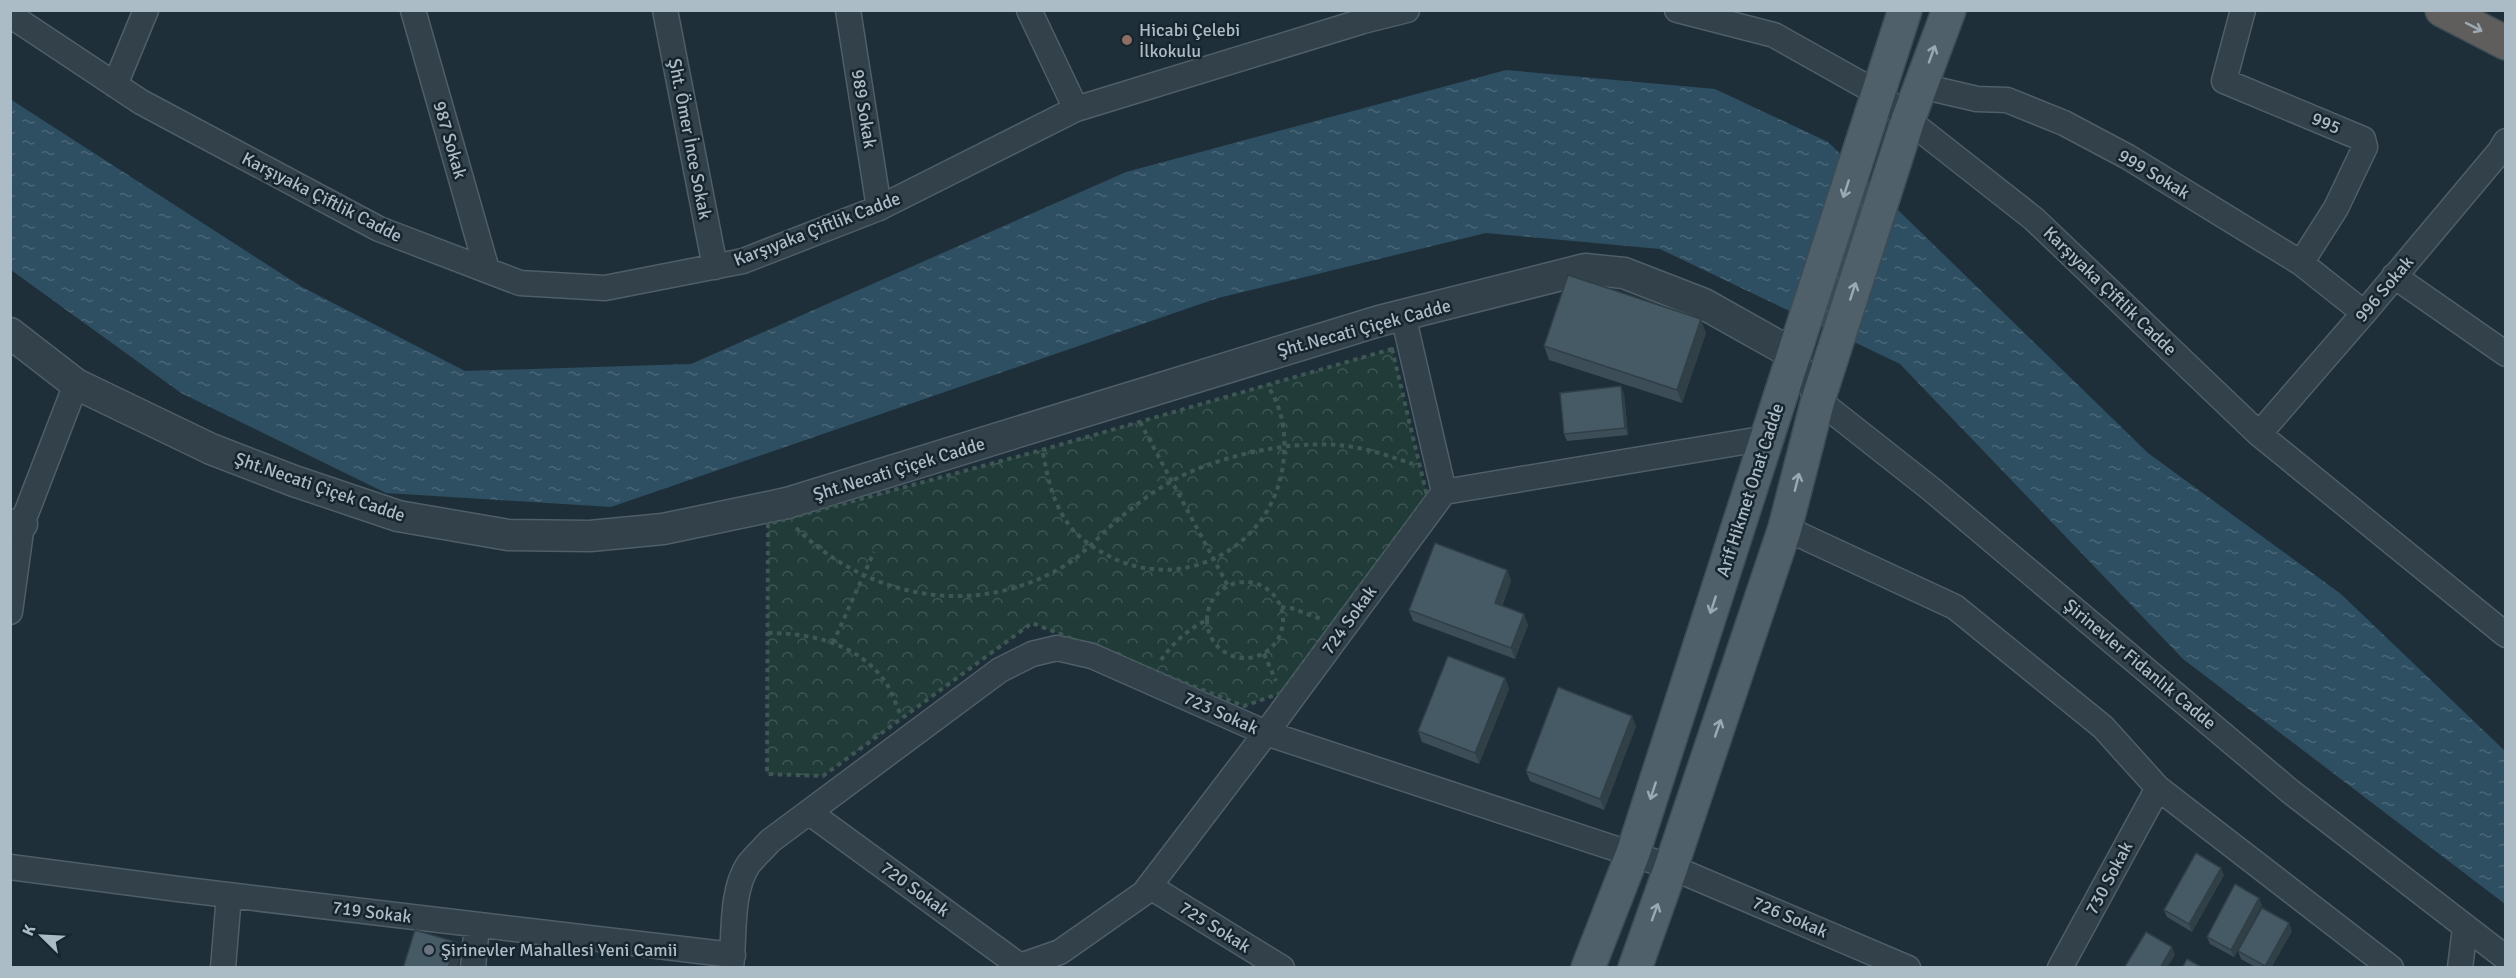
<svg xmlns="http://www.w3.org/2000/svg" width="2516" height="978" font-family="Signika,sans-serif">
	<defs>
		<pattern id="park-crowns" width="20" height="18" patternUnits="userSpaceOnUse" patternTransform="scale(1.5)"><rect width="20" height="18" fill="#203b38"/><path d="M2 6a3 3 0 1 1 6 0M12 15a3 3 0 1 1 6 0" fill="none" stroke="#3e5553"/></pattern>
		<pattern id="water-ripples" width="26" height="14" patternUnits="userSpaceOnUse" patternTransform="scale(1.5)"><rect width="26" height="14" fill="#2e4e61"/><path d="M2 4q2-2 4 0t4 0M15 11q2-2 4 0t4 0" fill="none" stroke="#4a6676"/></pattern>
	</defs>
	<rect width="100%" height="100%" fill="#1e2f3a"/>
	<!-- park -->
	<path fill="url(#park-crowns)" d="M 1392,349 L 1427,496 L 1281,693 L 1244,706 L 1032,623 L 823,776 L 767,774 L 768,524 L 1042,450 Z"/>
	<!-- water -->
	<path fill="url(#water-ripples)" d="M 1506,70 L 1715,89 L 1828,142 L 2148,453 L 2341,594 L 2505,751 L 2505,904 L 2183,659 L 1900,364 L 1660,249 L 1486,233 L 1218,298 L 611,507 L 386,493 L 181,393 L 11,270 L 10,99 L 302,287 L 465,371 L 691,364 L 1126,172 Z"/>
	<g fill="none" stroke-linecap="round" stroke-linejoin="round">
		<defs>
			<path id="minor" d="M 413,10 L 487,270
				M 665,10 L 715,267
				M 848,10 L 879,208
				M 1029,10 L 1076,109
				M 1677,10 L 1774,35 L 1879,94 L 1908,120 L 2034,219 L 2259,434 L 2506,635
				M 2243,10 L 2224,81 L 2363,139 L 2365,147 L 2336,208 L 2301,263
				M 10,15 L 141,102 L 379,229 L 520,283 L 605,288 L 743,261 L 879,208 L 1076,109 L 1363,21 L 1407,10
				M 115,85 L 146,10
				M 1921,86 L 1977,99 L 2007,100 L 2064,123 L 2128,157 L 2301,263 L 2364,313
				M 2394,276 L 2506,354
				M 1403,315 L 1444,492
				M 1793,354 L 1818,400 L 1931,489 L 2291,792 L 2506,958
				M 2259,434 L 2364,313 L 2500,151 L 2506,141
				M 1785,528 L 1955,607 L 2103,727 L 2158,788 L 2391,968
				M 10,612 L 22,524 L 76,384
				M 810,813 L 1020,966
				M 10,867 L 178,889 L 733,955
				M 1149,886 L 1282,968
				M 1020,966 L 1060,952 L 1144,893 L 1266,733 L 1444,492 L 1767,438
				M 223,968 L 229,895
				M 473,968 L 477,925
				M 731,968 C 735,936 730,893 748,865 C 754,857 763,849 770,841 L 1000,670 L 1032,654 L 1057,648 L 1092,656 L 1266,733 L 1671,867 L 1908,968
				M 2060,968 L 2158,788
				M 2460,968 L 2465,927"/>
			<path id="tertiary" d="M 10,333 L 76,384 L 211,449 L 294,481 L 398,516 L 508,535 L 590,536 L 663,529 L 787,503 L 1379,321 L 1585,269 L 1624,273 L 1704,304 L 1793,354
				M 10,525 L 22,524"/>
			<path id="primary" d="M 1588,968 L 1633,853 L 1905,10
				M 1635,968 L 1671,867 L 1785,528 L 1818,400 L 1908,120 L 1949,10"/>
			<path id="trunk" d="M 2442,10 L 2506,43"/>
		</defs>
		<!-- minor casing -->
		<use href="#minor" stroke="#4f5e68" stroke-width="27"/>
		<!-- tertiary casing -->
		<use href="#tertiary" stroke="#4f5e68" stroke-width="33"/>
		<!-- primary casing -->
		<use href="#primary" stroke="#3e4c56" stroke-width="36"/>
		<!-- trunk casing -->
		<use href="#trunk" stroke="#3c4b54" stroke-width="36"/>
		<!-- path -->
		<path stroke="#3e5755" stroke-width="4" stroke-dasharray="4.5 4.5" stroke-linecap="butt" d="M 1392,349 L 1427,496 L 1281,693 L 1244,706 L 1032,623 L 823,776 L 767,774 L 768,524 L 1042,450 Z
			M 1140,422 L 1228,586
			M 1043,453 C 1048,480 1053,503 1069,525 C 1081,541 1100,552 1117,560 C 1195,593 1280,538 1284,454 C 1286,430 1281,405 1267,385
			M 796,528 C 870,600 979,620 1069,563 C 1085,552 1099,537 1113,524 C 1130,509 1152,492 1172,481 C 1217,456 1287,441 1338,445 C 1364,447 1389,456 1413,464
			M1207 620a38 38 0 1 1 76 0a38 38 0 1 1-76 0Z
			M 1281,607 L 1291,608 L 1321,619
			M 768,633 C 811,633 856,643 884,680 C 891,689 895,703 900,713
			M 833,643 L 874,552
			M 1264,654 L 1276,681
			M 1161,660 C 1173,643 1188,629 1207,620"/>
		<!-- minor -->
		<use href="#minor" stroke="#32414a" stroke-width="24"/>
		<!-- tertiary -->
		<use href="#tertiary" stroke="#32414a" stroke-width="30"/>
		<!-- primary -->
		<use href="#primary" stroke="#4f606a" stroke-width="33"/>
		<!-- trunk -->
		<use href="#trunk" stroke="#605e5c" stroke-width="33"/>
	</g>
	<!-- wall -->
	<path fill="#3c4d58" d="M 1706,333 L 1682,403 L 1549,360 L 1544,346 Z
		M 1624,394 L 1628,435 L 1567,441 L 1564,434 Z
		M 1507,570 L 1511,581 L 1502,606 L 1528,625 L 1515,659 L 1413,621 L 1409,610 Z
		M 1505,678 L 1509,689 L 1479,764 L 1422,742 L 1418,731 Z
		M 1636,726 L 1604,810 L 1530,781 L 1526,771 Z
		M 2224,875 L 2192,932 L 2167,917 L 2164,910 Z
		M 2262,905 L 2234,957 L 2210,944 L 2207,937 Z
		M 2292,931 L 2271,968 L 2257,968 L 2241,959 L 2238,951 Z"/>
	<!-- shaded-wall -->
	<path fill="#313f47" d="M 1701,319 L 1706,333 L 1682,403 L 1677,390 Z
		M 1621,386 L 1624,394 L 1628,435 L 1625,428 Z
		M 1507,570 L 1511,581 L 1498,614 L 1495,603 Z
		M 1524,614 L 1528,625 L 1515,659 L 1511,648 Z
		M 1505,678 L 1509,689 L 1479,764 L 1475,753 Z
		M 1632,716 L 1636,726 L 1604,810 L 1600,799 Z
		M 2221,868 L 2224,875 L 2192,932 L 2189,924 Z
		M 2259,898 L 2262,905 L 2234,957 L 2231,950 Z
		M 2289,923 L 2292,931 L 2271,968 L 2266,968 L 2265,966 Z
		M 456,942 L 461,956 L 457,968 L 448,968 Z
		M 2172,947 L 2175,955 L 2167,968 L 2160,968 Z"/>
	<!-- building -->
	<path fill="#465a66" stroke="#313f47" stroke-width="1.5" d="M 1568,275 L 1701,319 L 1677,390 L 1544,346 Z
		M 1621,386 L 1625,428 L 1564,434 L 1560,393 Z
		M 1435,543 L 1507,570 L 1495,603 L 1524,614 L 1511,648 L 1409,610 Z
		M 1448,656 L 1505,678 L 1475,753 L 1418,731 Z
		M 1558,687 L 1632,716 L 1600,799 L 1526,771 Z
		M 2196,853 L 2221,868 L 2189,924 L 2164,910 Z
		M 2235,884 L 2259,898 L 2231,950 L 2207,937 Z
		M 2262,908 L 2289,923 L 2265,966 L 2238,951 Z
		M 415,930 L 456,942 L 448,968 L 403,968 Z
		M 2146,932 L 2172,947 L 2160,968 L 2124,968 Z
		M 2187,959 L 2203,968 L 2182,968 Z"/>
	<!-- one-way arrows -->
	<defs><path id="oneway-shaft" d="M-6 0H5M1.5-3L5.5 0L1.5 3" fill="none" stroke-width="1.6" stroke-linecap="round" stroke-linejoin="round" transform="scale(1.5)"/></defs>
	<use stroke="#9da9b2" href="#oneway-shaft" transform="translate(2474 27) rotate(27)"/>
	<g stroke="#99aab4">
		<use href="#oneway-shaft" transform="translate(1932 54) rotate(-70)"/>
		<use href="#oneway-shaft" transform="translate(1846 189) rotate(108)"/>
		<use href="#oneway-shaft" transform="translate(1853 291) rotate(-72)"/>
		<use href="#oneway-shaft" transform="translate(1797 482) rotate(-76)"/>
		<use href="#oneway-shaft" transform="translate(1713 605) rotate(108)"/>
		<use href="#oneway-shaft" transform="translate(1718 728) rotate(-71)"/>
		<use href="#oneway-shaft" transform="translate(1653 791) rotate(108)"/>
		<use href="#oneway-shaft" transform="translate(1655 912) rotate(-70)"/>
	</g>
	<!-- markers -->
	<circle fill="#8d6e63" stroke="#17252e" stroke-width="2" cx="1127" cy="40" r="6"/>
	<circle fill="#6b7280" stroke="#17252e" stroke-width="2" cx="429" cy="950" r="6"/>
	<g text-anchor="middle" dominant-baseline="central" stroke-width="5" stroke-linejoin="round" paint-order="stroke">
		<!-- poi labels -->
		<g font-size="18" fill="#acbcc7" stroke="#17252e" text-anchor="start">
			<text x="1139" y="30">Hicabi Çelebi<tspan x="1139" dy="21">İlkokulu</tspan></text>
			<text x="441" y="950">Şirinevler Mahallesi Yeni Camii</text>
		</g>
		<!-- street labels -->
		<g font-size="18" fill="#acbcc7" stroke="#17252e">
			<text transform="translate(864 109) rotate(81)">989 Sokak</text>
			<text transform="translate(2326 123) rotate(23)">995</text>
			<text transform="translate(690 139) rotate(79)">Şht. Ömer İnce Sokak</text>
			<text transform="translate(450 140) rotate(74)">987 Sokak</text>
			<text transform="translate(2154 174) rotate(31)">999 Sokak</text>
			<text transform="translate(322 197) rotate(27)">Karşıyaka Çiftlik Cadde</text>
			<text transform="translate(817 229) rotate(-21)">Karşıyaka Çiftlik Cadde</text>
			<text transform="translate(2384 289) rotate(-50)">996 Sokak</text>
			<text transform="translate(2110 291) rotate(44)">Karşıyaka Çiftlik Cadde</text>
			<text transform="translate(1364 328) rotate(-15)">Şht.Necati Çiçek Cadde</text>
			<text transform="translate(899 469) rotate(-17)">Şht.Necati Çiçek Cadde</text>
			<text transform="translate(320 487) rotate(19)">Şht.Necati Çiçek Cadde</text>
			<text transform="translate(1750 490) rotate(-72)">Arif Hikmet Onat Cadde</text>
			<text transform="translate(1349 620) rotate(-54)">724 Sokak</text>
			<text transform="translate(2140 664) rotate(40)">Şirinevler Fidanlık Cadde</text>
			<text transform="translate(1221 713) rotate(24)">723 Sokak</text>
			<text transform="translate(2109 878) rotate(-62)">730 Sokak</text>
			<text transform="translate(915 889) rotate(36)">720 Sokak</text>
			<text transform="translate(372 912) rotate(7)">719 Sokak</text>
			<text transform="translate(1790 917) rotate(23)">726 Sokak</text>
			<text transform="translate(1215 927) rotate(32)">725 Sokak</text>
		</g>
	</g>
	<!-- border -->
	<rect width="2516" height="978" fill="none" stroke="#acbcc7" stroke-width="24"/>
	<!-- north arrow -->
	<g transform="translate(42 936) rotate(294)" stroke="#17252e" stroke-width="4.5" paint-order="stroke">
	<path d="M0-4.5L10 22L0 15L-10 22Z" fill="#acbcc7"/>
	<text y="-9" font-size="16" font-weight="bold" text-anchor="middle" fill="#acbcc7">K</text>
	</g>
</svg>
